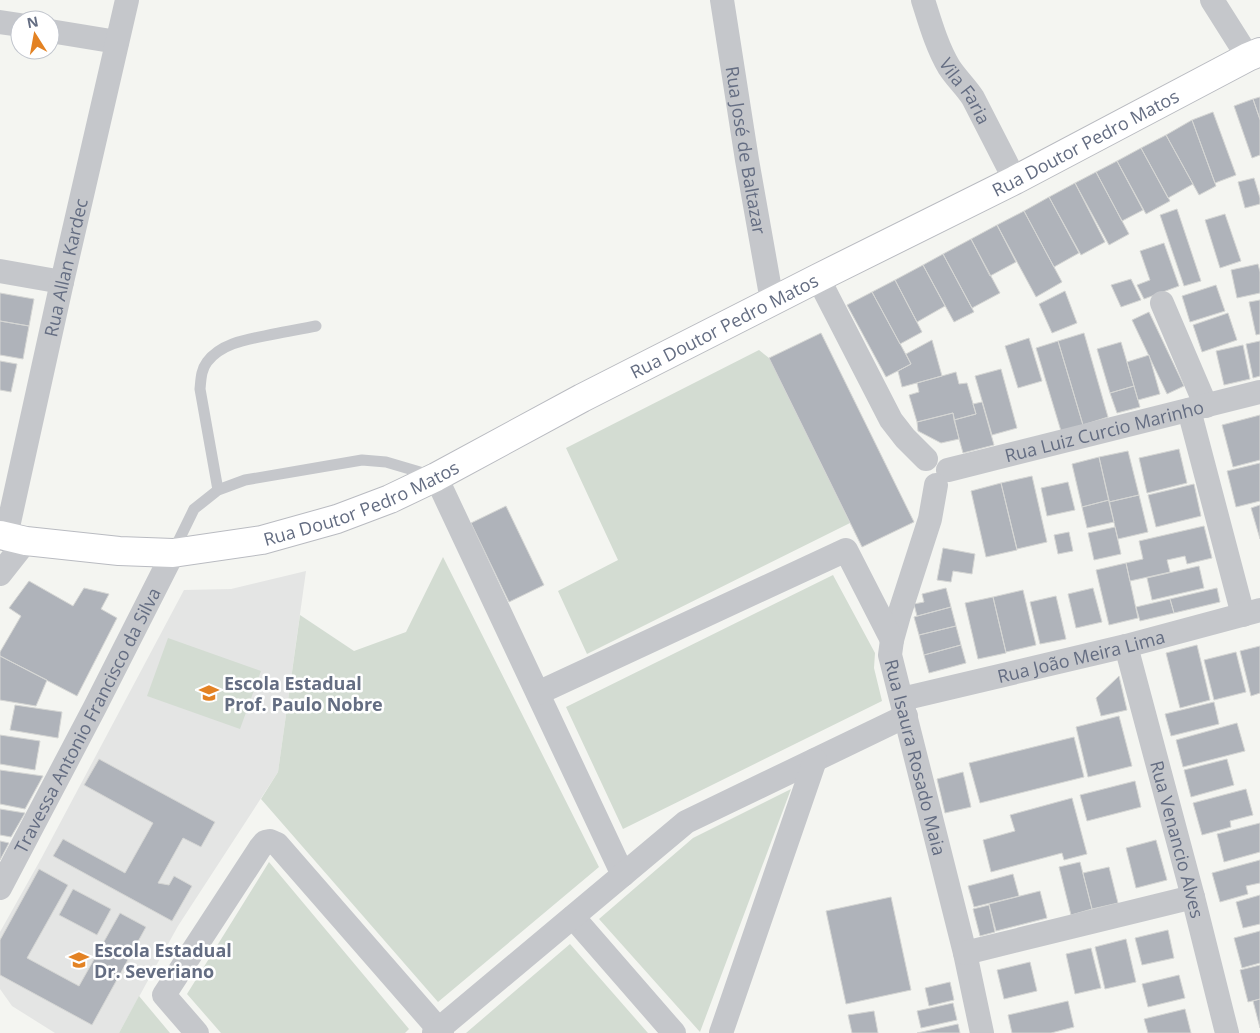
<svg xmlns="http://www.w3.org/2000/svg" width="1260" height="1033" font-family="'Open Sans',sans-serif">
	<rect width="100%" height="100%" fill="#f4f5f1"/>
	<!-- built -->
	<path fill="#e4e5e4" d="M 306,571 L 278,772 L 178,926 L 119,1033 L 55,1033 L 12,1006 L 0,989 L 0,932 L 42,857 L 184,590 L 231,589 Z"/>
	<!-- green -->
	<path fill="#d3dcd2" d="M 759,350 L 769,358 L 850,523 L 587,654 L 558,591 L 618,560 L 566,448 Z
		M 443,557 L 599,867 L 438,1002 L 261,799 L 278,772 L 300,615 L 354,651 L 406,632 Z
		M 833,575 L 875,653 L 874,668 L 882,701 L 623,829 L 566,707 Z
		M 168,638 L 261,671 L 240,729 L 147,696 Z
		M 791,789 L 700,1032 L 599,919 L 693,838 Z
		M 269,862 L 409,1029 L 405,1033 L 221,1033 L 187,994 Z
		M 570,944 L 648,1033 L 466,1033 Z
		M 139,996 L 170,1033 L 119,1033 Z"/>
	<!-- building -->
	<path fill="#afb3ba" stroke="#d5d6d4" d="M 1260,97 L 1260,119 L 1253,99 Z
		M 1253,99 L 1260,120 L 1260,155 L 1252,158 L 1234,106 Z
		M 1213,112 L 1236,175 L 1215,183 L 1192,120 Z
		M 1192,120 L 1216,186 L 1199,195 L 1166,135 Z
		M 1166,135 L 1193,184 L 1168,198 L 1141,148 Z
		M 1141,148 L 1170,201 L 1146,214 L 1117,161 Z
		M 1117,161 L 1143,210 L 1122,221 L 1096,172 Z
		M 1096,172 L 1129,234 L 1109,245 L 1075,183 Z
		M 1254,178 L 1260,198 L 1260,204 L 1245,208 L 1238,182 Z
		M 1075,183 L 1105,242 L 1081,255 L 1049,197 Z
		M 1049,197 L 1079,253 L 1054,267 L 1024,211 Z
		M 1177,209 L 1201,281 L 1184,286 L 1160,215 Z
		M 1024,211 L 1062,282 L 1036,297 L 997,225 Z
		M 1225,214 L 1241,261 L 1220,268 L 1205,220 Z
		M 997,225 L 1016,262 L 990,276 L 971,239 Z
		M 971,239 L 1000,293 L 972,308 L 943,254 Z
		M 1164,243 L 1179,286 L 1144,299 L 1137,285 L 1150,280 L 1140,251 Z
		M 943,254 L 974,312 L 954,322 L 923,265 Z
		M 1258,264 L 1260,272 L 1260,293 L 1237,298 L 1231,270 Z
		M 923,265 L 945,306 L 917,322 L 895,280 Z
		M 1131,279 L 1141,300 L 1121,307 L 1111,285 Z
		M 895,280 L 922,332 L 900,344 L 872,292 Z
		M 1216,285 L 1225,311 L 1190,322 L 1182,296 Z
		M 1065,291 L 1077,323 L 1052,333 L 1039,304 Z
		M 872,292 L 911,364 L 886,377 L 847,305 Z
		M 0,293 L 34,299 L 29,326 L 0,321 Z
		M 1260,300 L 1260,334 L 1256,335 L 1249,302 Z
		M 1149,312 L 1184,386 L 1167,394 L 1132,320 Z
		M 1228,313 L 1237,340 L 1202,352 L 1193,325 Z
		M 0,321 L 29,326 L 23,359 L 0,355 Z
		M 821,333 L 914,522 L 862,547 L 769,358 Z
		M 1084,333 L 1108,417 L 1083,425 L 1058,341 Z
		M 1029,338 L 1042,381 L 1018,388 L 1005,346 Z
		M 932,340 L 942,376 L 902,387 L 898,371 L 911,364 L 906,354 Z
		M 1058,341 L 1083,425 L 1061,431 L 1036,348 Z
		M 1260,341 L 1260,376 L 1253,378 L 1246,344 Z
		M 1121,342 L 1134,386 L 1110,393 L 1097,349 Z
		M 1243,345 L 1250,379 L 1224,385 L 1216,351 Z
		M 1149,355 L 1160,394 L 1138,400 L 1127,362 Z
		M 0,361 L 17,364 L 11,392 L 0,390 Z
		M 1001,369 L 1017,428 L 992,435 L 975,376 Z
		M 956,372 L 959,384 L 967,383 L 976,414 L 954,420 L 953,413 L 917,422 L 909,395 L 919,392 L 917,383 Z
		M 1134,386 L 1140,407 L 1117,413 L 1110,393 Z
		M 982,402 L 994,445 L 963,453 L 954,420 L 976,414 L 973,404 Z
		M 953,413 L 959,439 L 941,443 L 918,431 L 917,422 Z
		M 1260,415 L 1260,460 L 1233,467 L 1222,425 Z
		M 1179,449 L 1187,483 L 1147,493 L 1139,458 Z
		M 1128,451 L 1139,495 L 1109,502 L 1099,457 Z
		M 1099,457 L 1109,500 L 1082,507 L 1072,464 Z
		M 1260,463 L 1260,501 L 1236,507 L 1227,471 Z
		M 1032,476 L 1047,542 L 1017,549 L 1001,483 Z
		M 1068,482 L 1075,510 L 1047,516 L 1041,488 Z
		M 1001,483 L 1017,550 L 986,557 L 971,491 Z
		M 1194,484 L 1201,516 L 1156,527 L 1148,495 Z
		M 1139,495 L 1148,532 L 1118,539 L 1109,502 Z
		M 1109,500 L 1114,522 L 1087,528 L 1082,507 Z
		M 1260,505 L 1260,539 L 1251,508 Z
		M 506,506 L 544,585 L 509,602 L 471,523 Z
		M 1204,526 L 1212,558 L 1187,564 L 1185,556 L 1167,560 L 1170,572 L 1130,581 L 1126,563 L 1143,559 L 1139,541 Z
		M 1115,527 L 1121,554 L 1094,560 L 1088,533 Z
		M 1069,532 L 1073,551 L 1058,554 L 1054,535 Z
		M 943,548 L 975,554 L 972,574 L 953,571 L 951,582 L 937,580 Z
		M 1126,563 L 1138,618 L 1109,625 L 1096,570 Z
		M 1199,566 L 1204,588 L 1152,600 L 1147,578 Z
		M 29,581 L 73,606 L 84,588 L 109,594 L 101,609 L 117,618 L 77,696 L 0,656 L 0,652 L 21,616 L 9,608 Z
		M 946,588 L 951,607 L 917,616 L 914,604 L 924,602 L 922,594 Z
		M 1093,588 L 1102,622 L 1076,628 L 1068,594 Z
		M 1217,588 L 1220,602 L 1174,613 L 1170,599 Z
		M 1023,590 L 1036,645 L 1006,652 L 993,597 Z
		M 1056,596 L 1066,639 L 1040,644 L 1030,602 Z
		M 993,597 L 1006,653 L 978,659 L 965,603 Z
		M 1170,599 L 1174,613 L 1140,621 L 1136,607 Z
		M 951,607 L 956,626 L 919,635 L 914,617 Z
		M 956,626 L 961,645 L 924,655 L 919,635 Z
		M 961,645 L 966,663 L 929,673 L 924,655 Z
		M 1197,645 L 1210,700 L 1180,708 L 1166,653 Z
		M 1260,646 L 1260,693 L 1251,696 L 1240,651 Z
		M 1236,652 L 1246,692 L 1214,700 L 1204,660 Z
		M 0,656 L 47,680 L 36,706 L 0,700 Z
		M 1119,676 L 1127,710 L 1101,716 L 1096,698 Z
		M 1214,702 L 1219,724 L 1171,736 L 1165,714 Z
		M 15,705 L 62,712 L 58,738 L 10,730 Z
		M 1119,716 L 1132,766 L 1088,777 L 1076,727 Z
		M 1237,723 L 1245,751 L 1183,767 L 1176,740 Z
		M 0,735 L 40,741 L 35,770 L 0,764 Z
		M 1074,737 L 1084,777 L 980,803 L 969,763 Z
		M 99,759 L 215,822 L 201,847 L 183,838 L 158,883 L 169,885 L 174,876 L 192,886 L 172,921 L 53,856 L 63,839 L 125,873 L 153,823 L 84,785 Z
		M 1227,759 L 1234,785 L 1191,797 L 1184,770 Z
		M 0,770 L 43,776 L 25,809 L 0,804 Z
		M 963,772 L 971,807 L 945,813 L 937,779 Z
		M 1135,781 L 1141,807 L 1087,821 L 1080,795 Z
		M 1246,789 L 1253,815 L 1230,821 L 1231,827 L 1202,835 L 1193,803 Z
		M 1072,798 L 1087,854 L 1064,860 L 1062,853 L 991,872 L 983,840 L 1015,831 L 1010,815 Z
		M 0,809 L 25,813 L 11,837 L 0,835 Z
		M 1260,823 L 1260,852 L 1224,862 L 1217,834 Z
		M 1156,840 L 1167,880 L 1136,888 L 1126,848 Z
		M 0,841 L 9,843 L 0,860 Z
		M 1260,860 L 1260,883 L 1246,886 L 1248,894 L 1220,902 L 1212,873 Z
		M 1080,862 L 1092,909 L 1071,915 L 1059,867 Z
		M 1109,867 L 1118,903 L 1092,909 L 1083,873 Z
		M 39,869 L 68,885 L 27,958 L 79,986 L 120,913 L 146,927 L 92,1025 L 0,975 L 0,940 Z
		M 1013,874 L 1019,896 L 974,907 L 968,886 Z
		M 73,889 L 111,909 L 97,935 L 59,915 Z
		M 1040,891 L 1047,918 L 996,931 L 989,904 Z
		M 1260,895 L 1260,924 L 1243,928 L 1236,902 Z
		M 891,897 L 911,990 L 846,1004 L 826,911 Z
		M 989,905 L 995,932 L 980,936 L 973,909 Z
		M 1168,930 L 1174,958 L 1142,965 L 1135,938 Z
		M 1260,931 L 1260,963 L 1242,968 L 1234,938 Z
		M 1126,939 L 1136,982 L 1105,989 L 1095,947 Z
		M 1091,948 L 1101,988 L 1075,994 L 1066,954 Z
		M 1030,962 L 1037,991 L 1004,999 L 997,970 Z
		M 1260,965 L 1260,999 L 1248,1002 L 1240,970 Z
		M 1179,975 L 1185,998 L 1148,1007 L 1142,984 Z
		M 950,982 L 954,1000 L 929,1006 L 925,988 Z
		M 1260,999 L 1260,1028 L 1253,1001 Z
		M 1068,1001 L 1074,1027 L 1051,1033 L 1012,1033 L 1008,1015 Z
		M 953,1003 L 957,1020 L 921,1028 L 917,1011 Z
		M 1185,1009 L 1191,1033 L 1148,1033 L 1144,1019 Z
		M 874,1011 L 878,1033 L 852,1033 L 848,1015 Z
		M 958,1024 L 960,1033 L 917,1033 Z"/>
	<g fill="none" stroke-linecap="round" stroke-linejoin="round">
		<defs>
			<g id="secondary">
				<path id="s9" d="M 0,535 L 26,541 L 119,551 L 173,553 L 262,540 L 337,519 L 390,499 L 436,477 L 582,398 L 818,278 L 1015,180 L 1248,57 L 1260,52"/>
			</g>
		</defs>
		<!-- secondary casing -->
		<use href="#secondary" stroke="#b9bbc1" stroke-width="30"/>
		<!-- service -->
		<path stroke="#c5c7cb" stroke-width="11" d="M 218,490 L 200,389 C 201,379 201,370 207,362 C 222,342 250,339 274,334 C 288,331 302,329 316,326
			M 174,550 L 194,509 L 218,490 L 245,480 L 362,460 L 386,462 L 430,475"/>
		<!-- minor -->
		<g stroke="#c5c7cb" stroke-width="24">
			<path id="s1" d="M 722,0 L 747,160 L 772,301"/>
			<path id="s2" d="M 923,0 C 930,22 937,47 949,67 C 956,78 966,87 973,98 L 1015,180"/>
			<path d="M 1212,0 L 1248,57"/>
			<path d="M 0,22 L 20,25"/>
			<path d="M 50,31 L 117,42"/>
			<path d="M 0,271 L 62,282"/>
			<path d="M 818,278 L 891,420 L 905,438 L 926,459"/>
			<path d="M 1162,303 L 1206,406"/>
			<path d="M 1189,410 L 1243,615"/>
			<path id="s3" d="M 948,470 L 1260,392"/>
			<path d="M 436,477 L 623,875"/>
			<path id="s4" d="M 936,485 L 930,519 L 899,615 L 892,640 L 890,655 L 965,953 L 982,1033"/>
			<path id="s5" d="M 6,536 L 62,282 L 127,0"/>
			<path d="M 0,574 L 26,541"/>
			<path id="s6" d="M 1126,646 L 1193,897 L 1227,1033"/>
			<path d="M 538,693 L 846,550 L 892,640"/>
			<path id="s7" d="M 902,699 L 1126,646 L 1260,610"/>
			<path id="s8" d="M 0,888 L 95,707 L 173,553"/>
			<path d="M 573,917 L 674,1033"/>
			<path d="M 965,953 L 1193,897"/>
			<path d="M 197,1033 L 164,995 L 260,848 L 265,842 L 270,841 L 277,844 L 442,1033"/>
			<path d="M 434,1033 L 686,822 L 906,716"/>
			<path d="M 721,1033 L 815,760"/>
		</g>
		<!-- secondary -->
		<use href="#secondary" stroke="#fff" stroke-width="28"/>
	</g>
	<!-- icons -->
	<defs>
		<symbol id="school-bare" viewBox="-9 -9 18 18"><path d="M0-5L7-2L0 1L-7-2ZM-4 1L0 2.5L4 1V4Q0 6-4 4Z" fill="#e38223" stroke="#fff" stroke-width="2.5" paint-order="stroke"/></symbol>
	</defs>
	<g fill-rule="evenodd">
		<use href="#school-bare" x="195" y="679" width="28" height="28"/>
		<use href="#school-bare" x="65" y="946" width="28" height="28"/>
	</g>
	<g text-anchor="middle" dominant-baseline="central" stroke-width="5" stroke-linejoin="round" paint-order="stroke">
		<!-- street labels -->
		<g font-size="18" fill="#646d82" stroke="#fff">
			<text stroke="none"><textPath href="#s2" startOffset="101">Vila Faria</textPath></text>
			<text stroke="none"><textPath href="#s9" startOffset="1180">Rua Doutor Pedro Matos</textPath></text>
			<text stroke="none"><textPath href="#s1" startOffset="152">Rua José de Baltazar</textPath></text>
			<text stroke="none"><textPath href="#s5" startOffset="275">Rua Allan Kardec</textPath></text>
			<text stroke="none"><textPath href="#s9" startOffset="775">Rua Doutor Pedro Matos</textPath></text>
			<text stroke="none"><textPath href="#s3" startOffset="161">Rua Luiz Curcio Marinho</textPath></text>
			<text stroke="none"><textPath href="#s9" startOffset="370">Rua Doutor Pedro Matos</textPath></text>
			<text stroke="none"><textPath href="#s7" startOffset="184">Rua João Meira Lima</textPath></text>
			<text stroke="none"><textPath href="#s8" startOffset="189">Travessa Antonio Francisco da Silva</textPath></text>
			<text stroke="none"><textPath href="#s4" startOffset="282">Rua Isaura Rosado Maia</textPath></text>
			<text stroke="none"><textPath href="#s6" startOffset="200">Rua Venancio Alves</textPath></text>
		</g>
		<!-- poi labels -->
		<g font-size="18" font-weight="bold" fill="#646d82" stroke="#fff" text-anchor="start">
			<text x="224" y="683">Escola Estadual<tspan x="224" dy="21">Prof. Paulo Nobre</tspan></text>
			<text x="94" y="950">Escola Estadual<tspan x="94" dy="21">Dr. Severiano</tspan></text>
		</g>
	</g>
	<!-- north arrow -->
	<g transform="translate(35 35) rotate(349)"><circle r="24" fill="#ffffff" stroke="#c1c5cd"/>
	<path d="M0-4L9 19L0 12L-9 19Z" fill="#e38223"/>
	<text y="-8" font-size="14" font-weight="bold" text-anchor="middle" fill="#646d82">N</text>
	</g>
</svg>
